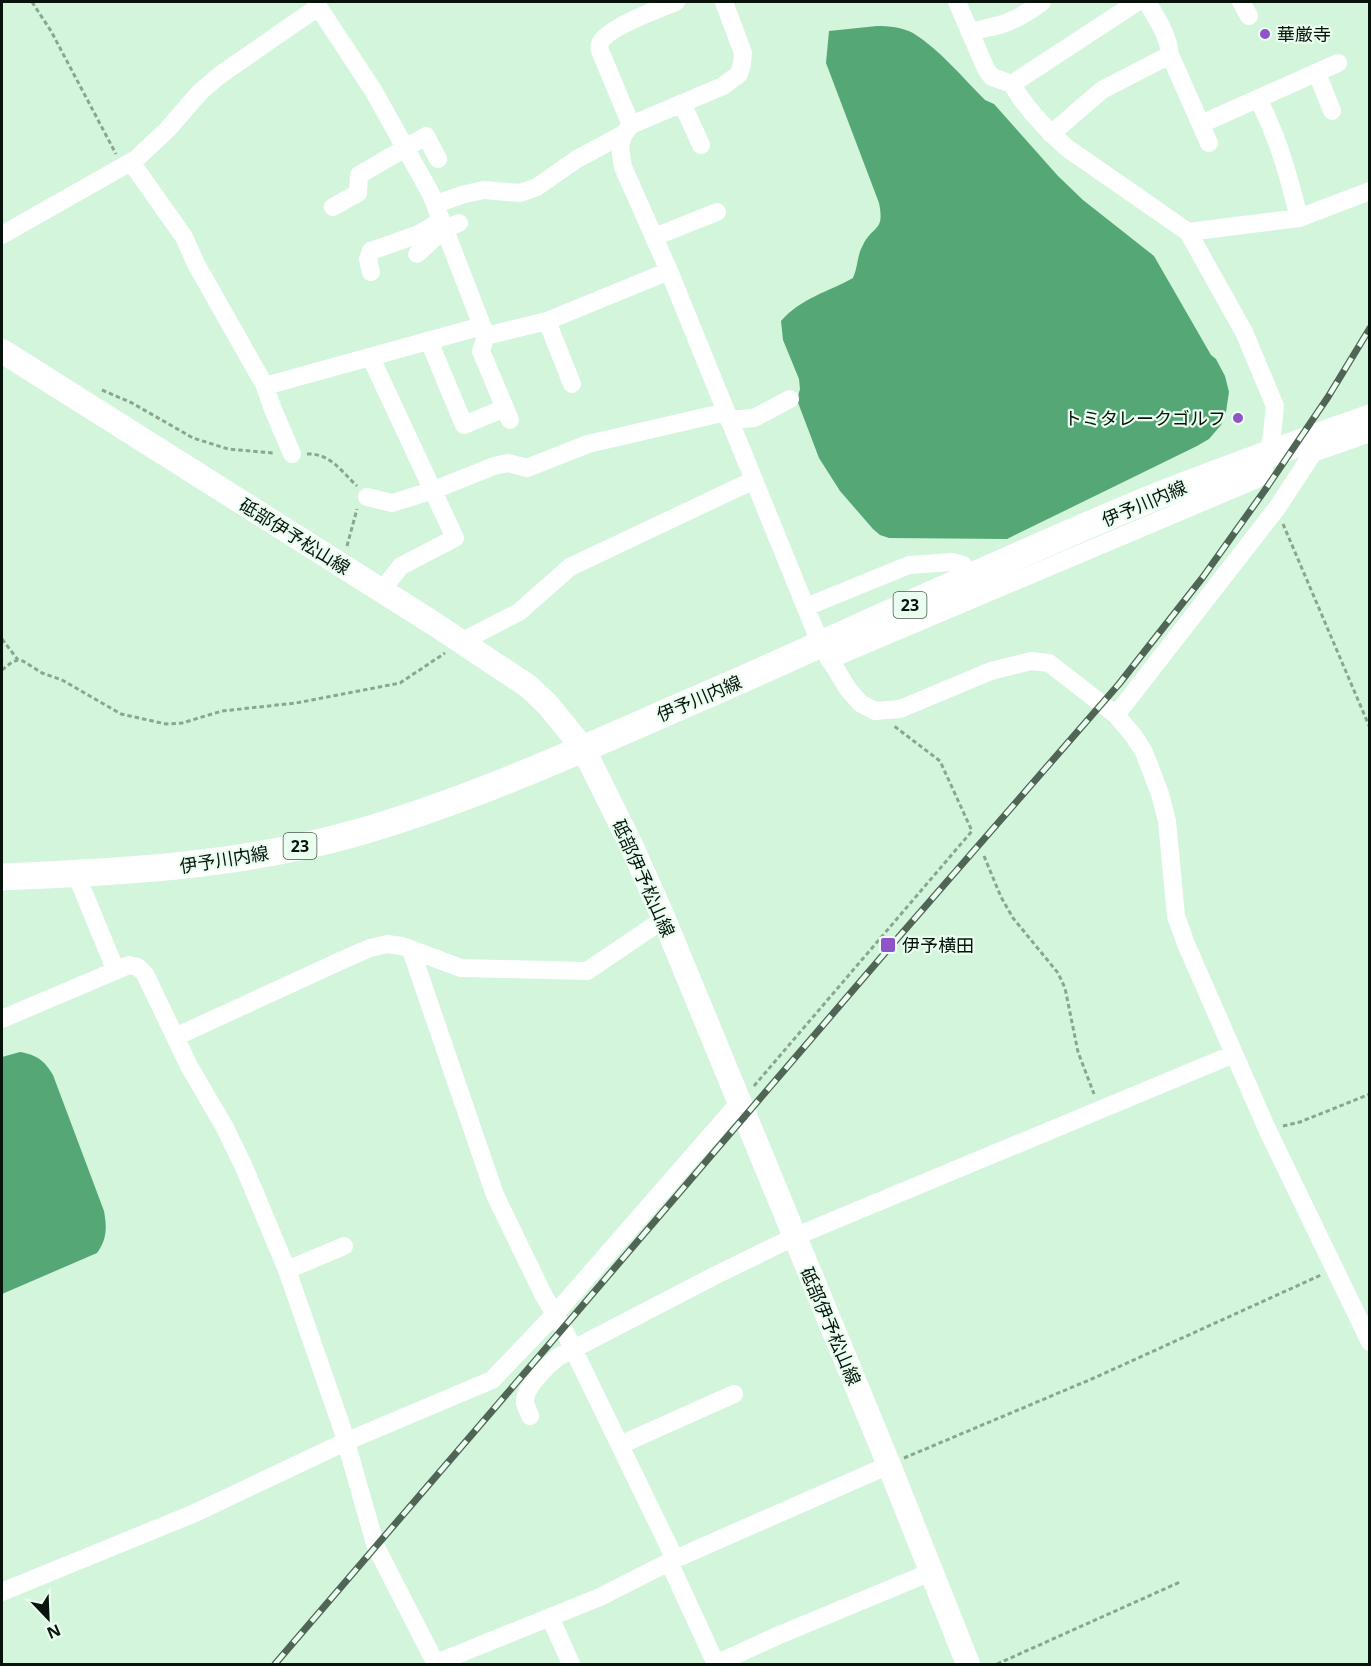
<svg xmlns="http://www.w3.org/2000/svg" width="1371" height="1666" font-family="'Noto Sans','Noto Sans JP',sans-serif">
	<rect width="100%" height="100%" fill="#d2f5dc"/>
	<!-- water -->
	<path fill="#55a875" d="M 877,26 C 889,26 902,27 913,33 C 940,50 963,78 985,100 L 994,104 L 1058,176 L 1083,200 L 1154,256 L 1211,355 L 1216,359 L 1225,376 L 1229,392 L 1226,412 L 1221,425 L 1209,439 L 1197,446 L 1007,539 L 889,538 L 880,535 L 873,529 L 840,491 L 819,458 L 797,400 L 800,389 L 799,379 L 783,340 L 781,321 C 801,298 828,292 853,278 C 858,267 857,255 863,245 C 873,225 885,232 879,203 L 826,63 L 829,31 Z
		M 20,1052 C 37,1055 44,1060 53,1075 L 104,1211 C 107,1228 107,1239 97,1253 L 2,1294 L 2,1057 Z"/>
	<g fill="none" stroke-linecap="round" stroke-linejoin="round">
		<!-- path -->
		<path stroke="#8ba592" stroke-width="3" stroke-dasharray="4.5 3" stroke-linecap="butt" d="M 32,2 L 51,31 L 116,154
			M 102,390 L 132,403 L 193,438 L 228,449 L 273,453
			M 307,454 C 330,453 341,471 357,486
			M 1283,524 L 1370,728
			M 347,546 L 357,509
			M 2,639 L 18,660
			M 2,670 L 12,662 L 18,660 L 23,661 L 42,673 L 62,680 L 121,714 L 166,724 L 182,723 L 222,711 L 296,703 L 400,683 L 445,653
			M 984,856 L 1001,897 L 1013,918 L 1058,973 L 1065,988 L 1078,1052 L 1094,1094
			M 754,1086 L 972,831 L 940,761 L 894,726
			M 1283,1126 L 1300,1122 L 1370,1094
			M 904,1458 L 1094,1378 L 1321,1275
			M 997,1664 L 1180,1582"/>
		<!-- minor -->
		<path stroke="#fff" stroke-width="18" d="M 315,2 L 373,90 L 431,194 L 486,336 L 547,321 L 669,271
			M 724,2 L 743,53 L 742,64 L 739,74 L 723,86 L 631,125 C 617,140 620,148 623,167 L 669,271 L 821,645 L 848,689 L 860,703 L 875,711 L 900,709 L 991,671 L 1031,661 L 1049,663 L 1116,715 L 1133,735 L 1144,752 L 1160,794 L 1167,821 L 1176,916 L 1186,944 L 1267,1129 L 1370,1342
			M 957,2 L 986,69 L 992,77 L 1012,84 L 1137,2
			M 1241,2 L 1249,16
			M 970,33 C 980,29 988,28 999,25 C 1014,21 1030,11 1042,2
			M 1170,55 L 1209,143
			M 1317,73 L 1332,111
			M 1258,99 C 1278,137 1289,177 1299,218
			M 682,103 L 701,145
			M 1201,124 L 1338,63
			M 631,125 L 601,53 C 600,52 599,46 600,44 C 604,29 661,8 676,2
			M 1051,134 L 1102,90 L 1170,55 C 1168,34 1157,19 1147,2
			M 131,162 L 184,237 L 196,264 L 265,386 L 482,326
			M 435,204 L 465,194 L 484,190 L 520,193 L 537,187 L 577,159 L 622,135
			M 333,207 L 358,193 L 359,175 L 426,136 L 438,159
			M 1188,232 L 1299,218 L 1370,191
			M 2,235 L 136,159 L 167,130 L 200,92 L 220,75 L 318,7
			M 654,237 L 717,212
			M 417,254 L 444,229 L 459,223
			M 371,272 L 368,259 L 371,251 L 419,234 L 441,221
			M 547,321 L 572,384
			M 486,336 L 481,351 L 510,420
			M 429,341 L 464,425 L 505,408
			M 371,358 L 455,538 L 401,566 L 381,591
			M 265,386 L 272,407 L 292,454
			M 729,420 L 754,418 L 790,399
			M 367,497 L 392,503 L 434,490 L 494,466 L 508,463 L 527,468 L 588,444 L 726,412
			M 806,607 L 909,565 L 952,562 L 963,565 L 974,577
			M 461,642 L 519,612 L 570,567 L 754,480
			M 829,660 L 1257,479 L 1263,473 L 1272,435 L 1275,406 L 1244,332 L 1188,232 L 1067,148 C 1047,130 1025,108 1012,84
			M 1116,715 L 1277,508 L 1313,453 L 1370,433
			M 76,874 L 116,971
			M 411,950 L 495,1195 L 544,1296 L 563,1328 L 675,1559
			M 2,1019 L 129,965 L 138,967 L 145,974 L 189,1066 L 224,1126 L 244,1167 L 287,1270 L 342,1428 L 376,1547 L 436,1664
			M 175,1037 L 347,958 L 370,948 L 387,944 L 402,946 L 461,968 L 587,971 L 664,919
			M 287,1270 L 344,1246
			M 530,1416 C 529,1412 526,1407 525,1403 C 523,1388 548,1365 558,1357 L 716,1275 L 794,1237 L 1234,1054
			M 620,1445 L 734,1394
			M 669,1562 L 716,1664
			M 2,1592 L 195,1513 L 345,1442 L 492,1380 L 555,1314 L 739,1103
			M 550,1617 L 571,1664
			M 434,1664 L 600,1597 L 675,1559 L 889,1465
			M 716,1664 L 777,1636 L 931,1572"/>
		<!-- secondary -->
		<path stroke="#fff" stroke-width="24" d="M 2,351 L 433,623 L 528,686 L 548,705 L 583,748 L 632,847 L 664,919 L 889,1465 L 968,1664"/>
		<!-- primary -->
		<path stroke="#fff" stroke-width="27" d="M 2,877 C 121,872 240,866 356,833 C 475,799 589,746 702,697 C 852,632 999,561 1150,499 C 1223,470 1296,444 1370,418"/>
		<defs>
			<path id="rail" d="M 275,1664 L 890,947 L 1119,684 L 1203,577 L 1265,490 L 1328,397 L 1370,328"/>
		</defs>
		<!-- rail casing -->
		<use href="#rail" stroke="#506556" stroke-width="7"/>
		<!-- rail -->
		<use href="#rail" stroke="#e9feef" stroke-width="4.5" stroke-dasharray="14" stroke-linecap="butt"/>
	</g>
	<!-- markers -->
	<g fill="#9053c9" stroke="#e9feef" stroke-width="2">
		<circle cx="1265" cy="34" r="6"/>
		<circle cx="1238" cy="418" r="6"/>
		<rect x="880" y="937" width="16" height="16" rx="3"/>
	</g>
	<g text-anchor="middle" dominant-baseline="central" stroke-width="4.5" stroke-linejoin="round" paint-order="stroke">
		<!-- shield labels -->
		<g fill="#e9feef" stroke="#4b5a4f" stroke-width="1.5">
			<rect x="893.5" y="592" width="33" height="26" rx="4.5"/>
			<rect x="283.5" y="833" width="33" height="26" rx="4.5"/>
		</g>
		<g font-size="16" font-weight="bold" fill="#07130b">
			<text x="910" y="605">23</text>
			<text x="300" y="846">23</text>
		</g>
		<!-- poi labels -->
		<g font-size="18" fill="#07130b" stroke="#e9feef" text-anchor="start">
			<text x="1277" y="34">華厳寺</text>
			<text x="1226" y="418" text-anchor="end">トミタレークゴルフ</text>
			<text x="902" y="945">伊予横田</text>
		</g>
		<!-- street labels -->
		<g font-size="18" fill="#07130b" stroke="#e9feef">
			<text transform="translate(1144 503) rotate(-23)">伊予川内線</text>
			<text transform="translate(295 536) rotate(32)">砥部伊予松山線</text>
			<text transform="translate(699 698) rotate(-23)">伊予川内線</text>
			<text transform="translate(224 859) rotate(-9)">伊予川内線</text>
			<text transform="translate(644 878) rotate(66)">砥部伊予松山線</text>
			<text transform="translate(831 1326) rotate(67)">砥部伊予松山線</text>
		</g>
	</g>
	<!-- border -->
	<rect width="1371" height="1666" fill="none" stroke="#07130b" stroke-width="6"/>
	<!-- north arrow -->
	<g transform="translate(48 1618) rotate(157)" stroke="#e9feef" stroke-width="4.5" paint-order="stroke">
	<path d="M0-4.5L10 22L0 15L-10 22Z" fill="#07130b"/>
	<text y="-9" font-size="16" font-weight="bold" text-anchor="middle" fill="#07130b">N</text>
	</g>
</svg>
